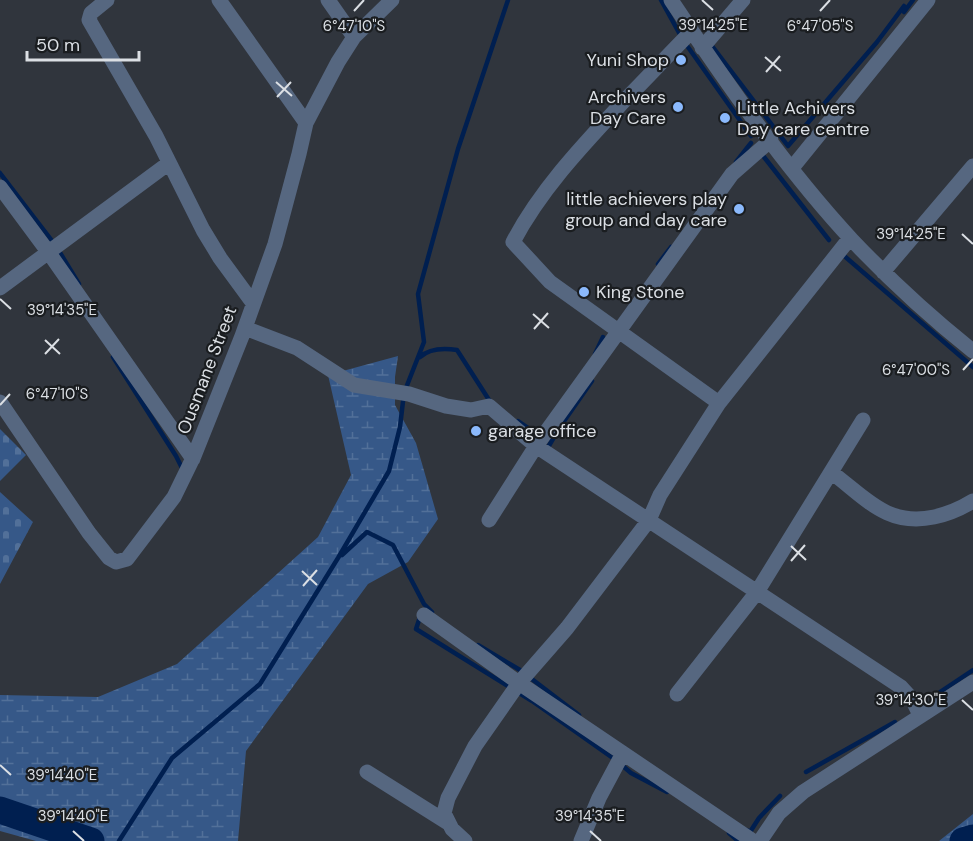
<svg xmlns="http://www.w3.org/2000/svg" width="973" height="841" font-family="'DM Sans',sans-serif">
	<defs>
		<pattern id="wetland-marsh" width="20" height="14" patternUnits="userSpaceOnUse" patternTransform="scale(1.5)"><rect width="20" height="14" fill="#365888"/><path d="M1 5h8M5 5V1M11 12h8M15 12V8" fill="none" stroke="#527099"/></pattern>
		<pattern id="cemetery-stones" width="16" height="16" patternUnits="userSpaceOnUse" patternTransform="scale(1.5)"><rect width="16" height="16" fill="#365888"/><path d="M2 7V4a2 2 0 0 1 4 0v3zM10 15v-3a2 2 0 0 1 4 0v3z" fill="#527099"/></pattern>
	</defs>
	<rect width="100%" height="100%" fill="#30353d"/>
	<!-- wetland -->
	<path fill="url(#wetland-marsh)" d="M 398,356 L 395,377 L 395,405 L 416,443 L 438,519 L 408,562 L 368,584 L 246,751 L 238,841 L 36,841 L 0,831 L 0,695 L 98,697 L 177,664 L 318,537 L 351,475 L 328,375 Z
		M 973,814 L 973,841 L 939,841 Z"/>
	<!-- cemetery -->
	<path fill="url(#cemetery-stones)" d="M 0,429 L 26,455 L 0,481 Z
		M 0,492 L 33,522 L 0,584 Z"/>
	<g fill="none" stroke-linecap="round" stroke-linejoin="round">
		<!-- stream -->
		<path stroke="#001f50" stroke-width="4.5" d="M 661,0 L 683,40 L 751,136
			M 904,12 L 913,0
			M 709,42 L 788,146 L 877,42 L 904,6
			M 764,157 L 829,240
			M 736,162 L 751,143
			M 0,173 L 56,246 L 79,284
			M 842,254 L 973,367
			M 658,264 L 671,247
			M 595,354 L 603,337
			M 113,357 L 176,456 L 183,470
			M 420,357 C 430,348 444,348 457,350 L 491,403
			M 518,421 L 537,434 L 541,432
			M 547,449 L 560,427 L 592,381
			M 342,555 L 367,532 L 393,545 L 424,604 L 432,612
			M 420,617 L 416,629 L 532,701 L 617,761 L 631,773 L 667,792
			M 478,645 L 520,670 L 579,715
			M 934,696 L 973,670
			M 806,772 L 895,722
			M 747,830 L 750,832 L 759,818 L 780,796
			M 729,833 L 738,841
			M 119,841 L 172,758 L 260,684 L 338,558 L 389,471 L 400,427 L 404,393 L 424,342 L 418,294 L 458,149 L 508,0"/>
		<!-- river -->
		<path stroke="#001f50" stroke-width="27" d="M 0,810 L 91,841
			M 963,841 L 973,838"/>
		<!-- minor -->
		<path stroke="#566780" stroke-width="15" d="M 107,0 L 91,13 L 89,20 L 156,136 L 203,230 L 220,258 L 253,303
			M 219,0 L 306,123
			M 328,0 L 354,37
			M 671,0 C 725,81 786,169 852,240 C 890,280 930,317 973,351
			M 692,31 C 669,54 647,78 624,101 C 583,145 541,189 513,242 L 550,282 L 719,403
			M 702,48 L 743,0
			M 792,168 L 928,0
			M 0,187 L 49,253 L 193,459
			M 883,272 L 973,166
			M 0,288 L 169,163
			M 245,328 L 297,348 L 354,385 L 409,394 L 446,406 L 471,410 L 489,406 L 536,446 L 901,687 L 912,699 L 920,715
			M 0,402 L 89,533 L 109,558 L 116,562 L 127,559 L 174,497 L 194,456 L 242,336 L 275,244 L 299,154 L 306,123 L 338,62 L 354,37 L 392,0
			M 831,472 L 863,420
			M 489,520 L 536,446 L 732,174 L 771,140
			M 424,615 L 519,683 L 753,841
			M 677,694 L 757,592 L 831,472 C 866,498 887,527 934,517 C 948,514 960,509 973,501
			M 367,772 L 448,823
			M 465,841 L 452,829 L 444,813 L 448,798 L 475,746 L 519,683 L 567,628 L 649,520 L 660,495 L 719,403 L 850,238
			M 581,841 L 599,798 L 623,753
			M 760,841 L 779,813 L 803,792 L 973,682"/>
	</g>
	<!-- ticks -->
	<path fill="none" stroke="#dbdfe4" stroke-width="2" d="M 702,0 L 713,10M 354,11 L 364,0M 820,11 L 830,0M 765,57 L 781,71M 766,72 L 780,56M 276,82 L 292,96M 277,97 L 291,82M 962,234 L 973,244M 0,299 L 11,309M 533,314 L 549,328M 534,329 L 548,313M 45,340 L 60,354M 45,354 L 59,339M 963,370 L 973,359M 0,405 L 10,394M 791,546 L 806,560M 791,561 L 805,545M 302,571 L 317,585M 303,586 L 317,570M 962,700 L 973,710M 0,765 L 11,775M 73,831 L 84,841M 590,831 L 601,841"/>
	<!-- markers -->
	<g fill="#8bb9fc" stroke="#1a1d20" stroke-width="2">
		<circle cx="681" cy="60" r="6"/>
		<circle cx="678" cy="107" r="6"/>
		<circle cx="725" cy="118" r="6"/>
		<circle cx="739" cy="209" r="6"/>
		<circle cx="584" cy="292" r="6"/>
		<circle cx="476" cy="431" r="6"/>
	</g>
	<g text-anchor="middle" dominant-baseline="central" stroke-width="4.5" stroke-linejoin="round" paint-order="stroke">
		<!-- poi labels -->
		<g font-size="18" fill="#dbdfe4" stroke="#1a1d20" text-anchor="end">
			<text x="669" y="60">Yuni Shop</text>
			<text x="666" y="97">Archivers<tspan x="666" dy="21">Day Care</tspan></text>
			<text x="737" y="108" text-anchor="start">Little Achivers<tspan x="737" dy="21">Day care centre</tspan></text>
			<text x="727" y="199">little achievers play<tspan x="727" dy="21">group and day care</tspan></text>
			<text x="596" y="292" text-anchor="start">King Stone</text>
			<text x="488" y="431" text-anchor="start">garage office</text>
		</g>
		<!-- street labels -->
		<g font-size="18" fill="#dbdfe4" stroke="#1a1d20">
			<text transform="translate(207 370) rotate(-69)">Ousmane Street</text>
		</g>
	</g>
	<g font-size="15" text-anchor="middle" fill="#dbdfe4" stroke="#1a1d20" stroke-width="4.5" stroke-linejoin="round" paint-order="stroke">
		<text x="713" y="30">39°14'25"E</text>
		<text x="354" y="31">6°47'10"S</text>
		<text x="820" y="31">6°47'05"S</text>
		<text x="911" y="239">39°14'25"E</text>
		<text x="62" y="315">39°14'35"E</text>
		<text x="916" y="375">6°47'00"S</text>
		<text x="57" y="399">6°47'10"S</text>
		<text x="911" y="705">39°14'30"E</text>
		<text x="62" y="780">39°14'40"E</text>
		<text x="73" y="821">39°14'40"E</text>
		<text x="590" y="821">39°14'35"E</text>
	</g>
	<!-- scale -->
	<path d="M27 51v9h112v-9" fill="none" stroke="#dbdfe4" stroke-width="3"/>
	<text x="36" y="51" font-size="18" fill="#dbdfe4" stroke="#1a1d20" stroke-width="4.5" paint-order="stroke">50 m</text>
</svg>
